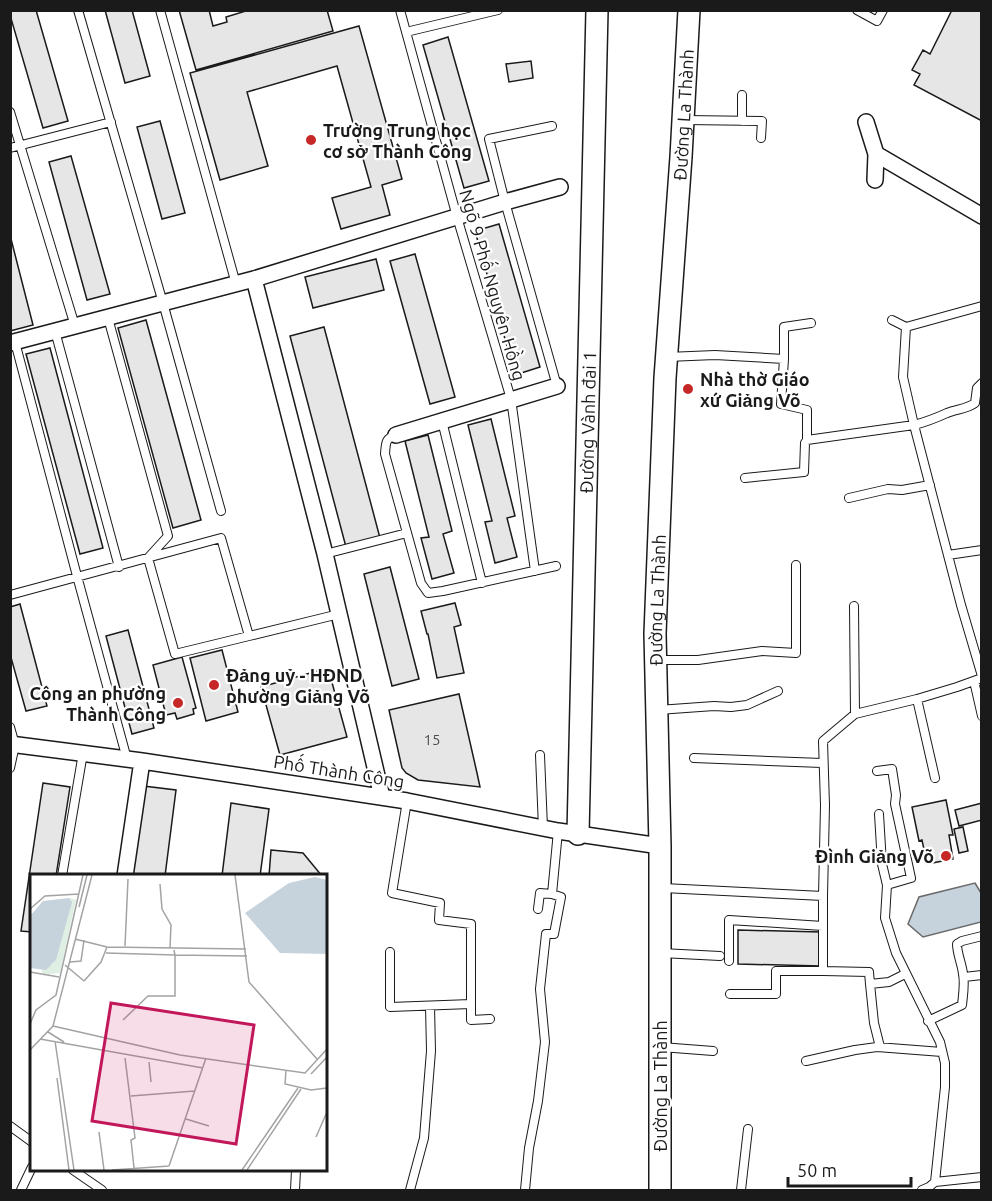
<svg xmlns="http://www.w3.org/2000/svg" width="992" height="1201" font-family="Ubuntu,sans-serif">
	<rect width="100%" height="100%" fill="#fff"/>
	<!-- water -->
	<path fill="#c6d2dc" stroke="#6a6a6a" stroke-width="1.5" d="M 975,883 L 981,893 L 981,922 L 923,937 L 908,924 L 919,897 Z"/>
	<!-- building -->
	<path fill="#e6e6e6" stroke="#1a1a1a" stroke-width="1.5" d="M 10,10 L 36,10 L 68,121 L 43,128 L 10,15 Z
		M 105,10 L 132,10 L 150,76 L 125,83 Z
		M 179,10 L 209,10 L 213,26 L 227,22 L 226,17 L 249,10 L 327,10 L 333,31 L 196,70 Z
		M 952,10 L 982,10 L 982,121 L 914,85 L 920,74 L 912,70 L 923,50 L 930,54 Z
		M 359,26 L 402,179 L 382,185 L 390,215 L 341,229 L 332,198 L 371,187 L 337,66 L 247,92 L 268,166 L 220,180 L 190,73 Z
		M 448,37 L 489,181 L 464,188 L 423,45 Z
		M 531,61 L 533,78 L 509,82 L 506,64 Z
		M 160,121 L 185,213 L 162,219 L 137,127 Z
		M 71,156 L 110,294 L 87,300 L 49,162 Z
		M 499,224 L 540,367 L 515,375 L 475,231 Z
		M 10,235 L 33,325 L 10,331 Z
		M 415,254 L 455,397 L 430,404 L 390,261 Z
		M 376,259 L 384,290 L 313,308 L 305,277 Z
		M 146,320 L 201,520 L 173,528 L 118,328 Z
		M 324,327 L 380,538 L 346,547 L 290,336 Z
		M 50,348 L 103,548 L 80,554 L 26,354 Z
		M 491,419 L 515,516 L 507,518 L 517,557 L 495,563 L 485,522 L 492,521 L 468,425 Z
		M 428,435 L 452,531 L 443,534 L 454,573 L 432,579 L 421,538 L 429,537 L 405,441 Z
		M 390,567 L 419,679 L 392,686 L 364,574 Z
		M 455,603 L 461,625 L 454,627 L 464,673 L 437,678 L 428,634 L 427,634 L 421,611 Z
		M 20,604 L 47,706 L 26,711 L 10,654 L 10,607 Z
		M 128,630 L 154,728 L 132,734 L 106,636 Z
		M 222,650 L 238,712 L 206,721 L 190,658 Z
		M 182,657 L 196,708 L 193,709 L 194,714 L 177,719 L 175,713 L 166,715 L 153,665 Z
		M 328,668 L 347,737 L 280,755 L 261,687 Z
		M 459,694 L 477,773 L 480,787 L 418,780 L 406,773 L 402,768 L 389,710 Z
		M 43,783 L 70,787 L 56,876 L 32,876 L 32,932 L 21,931 Z
		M 135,785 L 176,790 L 165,876 L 123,876 Z
		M 946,800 L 953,835 L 949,835 L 953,859 L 927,864 L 922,840 L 919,841 L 912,807 Z
		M 231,803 L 269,809 L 260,876 L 222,876 Z
		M 982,803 L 982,820 L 959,826 L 955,810 Z
		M 963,827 L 968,851 L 959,853 L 954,829 Z
		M 271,850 L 303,853 L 322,876 L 269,876 Z
		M 738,930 L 821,932 L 821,966 L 738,964 Z"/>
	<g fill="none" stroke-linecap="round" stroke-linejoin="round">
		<defs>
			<path id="lane" d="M 78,10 L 163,303 L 221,511
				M 160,10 L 236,284
				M 400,10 L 457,217 L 511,399 L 535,571
				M 857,10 L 877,21 L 883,10
				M 406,32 L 498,10
				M 742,95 L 742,121
				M 10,112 L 75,326
				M 685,120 L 762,121 L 761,138
				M 552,126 L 489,139 L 505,202 L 557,386
				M 10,148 L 111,122
				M 108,318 L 168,536 L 148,558 L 175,654 L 249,636
				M 892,320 L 906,327
				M 906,327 L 903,377 L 914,425 L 961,605 L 982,676
				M 906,327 L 982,306
				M 55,331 L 119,567
				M 15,342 L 77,576 L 127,759
				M 667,357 L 715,355 L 784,359 L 781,404 L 807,410 L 807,440 L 914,425 C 926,422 936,418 947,413 C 957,409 967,409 975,403 L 977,388 L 982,383
				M 784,359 L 784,327 L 811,323
				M 442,421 L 482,583
				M 396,435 C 385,439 386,442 385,454 L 421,583 L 428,593 L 443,591 L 556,566
				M 745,478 L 804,472 L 805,443 L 807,440
				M 849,498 L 888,489 L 902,490 L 930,485
				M 325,554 L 407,533
				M 948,555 L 982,550
				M 10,595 L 221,538 L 249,636 L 339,614
				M 854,606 L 855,714
				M 657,660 L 698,660 L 762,651 L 796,653 L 796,565
				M 974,681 L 982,716
				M 917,699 L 935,778
				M 658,710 L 714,706 L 731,707 L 747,705 L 778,691
				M 10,727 L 15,745 L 10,768
				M 540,755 L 543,828
				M 694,758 L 822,763
				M 877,771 L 892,769 L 896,795 L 895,804 L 911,878 L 887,885 L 885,918 L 896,953 L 940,1042 L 945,1063 L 945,1087 L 935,1182 L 929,1187 L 922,1190
				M 407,801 L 392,893 L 440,903 L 439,920 L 471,924 L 471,1020 L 490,1019
				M 879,814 L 882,864 L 887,885
				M 62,876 L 83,753
				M 663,888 L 823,896
				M 538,909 L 540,893 L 552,894
				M 390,952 L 390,1007 L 471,1004
				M 661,953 L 720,956
				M 729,961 L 729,920 L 823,926
				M 905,974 L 889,982 L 870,984 L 869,972 L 823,971 L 823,896 L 825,805 L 823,741 L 855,714 L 917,699 L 957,687 L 982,678
				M 964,977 L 982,975
				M 870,984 L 874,1023 L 880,1047
				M 730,994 L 776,994 L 776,971 L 823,971
				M 928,1021 L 962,1005 C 963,995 965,984 963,974 C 962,964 957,954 957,944 L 962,941 L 982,936
				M 661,1047 L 713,1051
				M 806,1061 L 855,1050 L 877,1047 L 942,1052
				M 10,1126 L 32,1142
				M 73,1170 L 102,1190
				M 935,1182 L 982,1177
				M 21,1190 L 32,1167
				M 295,1190 L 296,1170
				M 410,1190 L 424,1138 L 431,1051 L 430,1006
				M 525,1190 L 529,1148 L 538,1101 L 545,1042 L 540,989 L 546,934 L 554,934 L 561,897 L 552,894 L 558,831
				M 741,1190 L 748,1129"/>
			<path id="street" d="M 866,122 L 876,154 L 982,216
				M 875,180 L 876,154
				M 254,279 L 325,554 L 382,797
				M 10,343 L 254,279 L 505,202 L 560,187
				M 396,435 L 557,386
				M 10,744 L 142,761 L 407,801 L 558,831 L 660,846
				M 125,876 L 142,761"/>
			<g id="secondary">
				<path id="s1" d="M 578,834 L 597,10"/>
				<path id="s2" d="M 660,1190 L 660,846 L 655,634 L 665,378 L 681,157 L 689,10"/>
			</g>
		</defs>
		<!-- lane casing -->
		<use href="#lane" stroke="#1a1a1a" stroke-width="10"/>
		<!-- street casing -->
		<use href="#street" stroke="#1a1a1a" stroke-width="18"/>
		<!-- secondary casing -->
		<use href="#secondary" stroke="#1a1a1a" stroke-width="24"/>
		<!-- lane -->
		<use href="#lane" stroke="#fff" stroke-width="8"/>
		<!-- street -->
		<use href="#street" stroke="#fff" stroke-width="15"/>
		<!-- secondary -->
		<use href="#secondary" stroke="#fff" stroke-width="21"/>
	</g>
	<!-- markers -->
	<g fill="#c62828" stroke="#fff" stroke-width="2">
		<circle cx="311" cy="140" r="6"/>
		<circle cx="688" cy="389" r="6"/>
		<circle cx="214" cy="685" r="6"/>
		<circle cx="178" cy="703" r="6"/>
		<circle cx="946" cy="856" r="6"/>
	</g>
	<g text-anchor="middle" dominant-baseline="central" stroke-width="4.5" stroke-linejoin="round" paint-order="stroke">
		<!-- number labels -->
		<g font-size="15" fill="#4d4d4d">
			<text x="432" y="739">15</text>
		</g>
		<!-- street labels -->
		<g font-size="18" fill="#1a1a1a" stroke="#fff">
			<text stroke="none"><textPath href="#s2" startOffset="1076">Đường La Thành</textPath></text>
			<text transform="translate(493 285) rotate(74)">Ngõ 9 Phố Nguyên Hồng</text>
			<text stroke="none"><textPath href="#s1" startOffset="412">Đường Vành đai 1</textPath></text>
			<text stroke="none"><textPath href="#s2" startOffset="590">Đường La Thành</textPath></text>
			<text transform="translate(339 771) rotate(9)">Phố Thành Công</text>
			<text transform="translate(660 1086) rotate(-90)">Đường La Thành</text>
		</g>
		<!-- poi labels -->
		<g font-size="18" font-weight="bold" fill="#1a1a1a" stroke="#fff" text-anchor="start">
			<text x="323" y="130">Trường Trung học<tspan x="323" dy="21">cơ sở Thành Công</tspan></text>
			<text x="700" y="379">Nhà thờ Giáo<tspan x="700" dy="21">xứ Giảng Võ</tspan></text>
			<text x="226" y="675">Đảng uỷ - HĐND<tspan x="226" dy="21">phường Giảng Võ</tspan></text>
			<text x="166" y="693" text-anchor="end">Công an phường<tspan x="166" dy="21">Thành Công</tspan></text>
			<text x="934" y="856" text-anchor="end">Đình Giảng Võ</text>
		</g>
	</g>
	<!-- overview -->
	<g transform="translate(30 874)">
		<rect width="297" height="297" fill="#fff"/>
		<path d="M 39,24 L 46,26 L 30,99 L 14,101 L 11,96 L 23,90 L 27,82 Z" fill="#e0efe3"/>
		<path d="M 285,3 L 297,6 L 297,80 L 250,79 L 215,39 L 259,9 ZM 39,24 L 42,28 L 26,86 L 16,96 L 0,94 L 0,42 L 13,27 Z" fill="#c6d2dc"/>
		<path fill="none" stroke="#a3a3a3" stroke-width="1.5" d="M 205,1 L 219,108 L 287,185M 130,10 L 132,35 L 141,51 L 140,74M 49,33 L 57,1M 0,35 L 15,22 L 49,20M 45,65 L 77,73 L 216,75M 95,72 L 98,5M 76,79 L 145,81 L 144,76M 40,88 L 51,87 L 54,66M 35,91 L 54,107M 0,98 L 29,103M 54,107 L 71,88 L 77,73M 93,146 L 118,122 L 145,122 L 145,81 L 217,82M 0,150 L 6,136 L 26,121 L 53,1M 23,152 L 150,181 L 275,199 L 297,175M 18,158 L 34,168M 10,165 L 173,194M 25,167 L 44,296M 0,176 L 23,152 L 62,1M 95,184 L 105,264 L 101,266 L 104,294M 119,188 L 121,208M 256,196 L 255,210 L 281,216 L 297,214M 281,200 L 297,183M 27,204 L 39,296M 101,222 L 165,217M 156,245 L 179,252M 69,258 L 74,296M 286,263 L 297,238M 139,292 L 176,184M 82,296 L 139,292M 212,296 L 268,214M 217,296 L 271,215"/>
		<path fill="#c2185b" fill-opacity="0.15" stroke="#c2185b" stroke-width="3" d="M 81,129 L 224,151 L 206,270 L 62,247 Z"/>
		<rect width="297" height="297" fill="none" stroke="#1a1a1a" stroke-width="3"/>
	</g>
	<!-- border -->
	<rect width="992" height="1201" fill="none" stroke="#1a1a1a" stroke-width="24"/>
	<!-- scale -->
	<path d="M788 1177v9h123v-9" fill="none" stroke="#1a1a1a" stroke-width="3"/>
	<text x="797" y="1177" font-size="18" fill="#1a1a1a" stroke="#ffffff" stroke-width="4.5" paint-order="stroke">50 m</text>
</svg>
